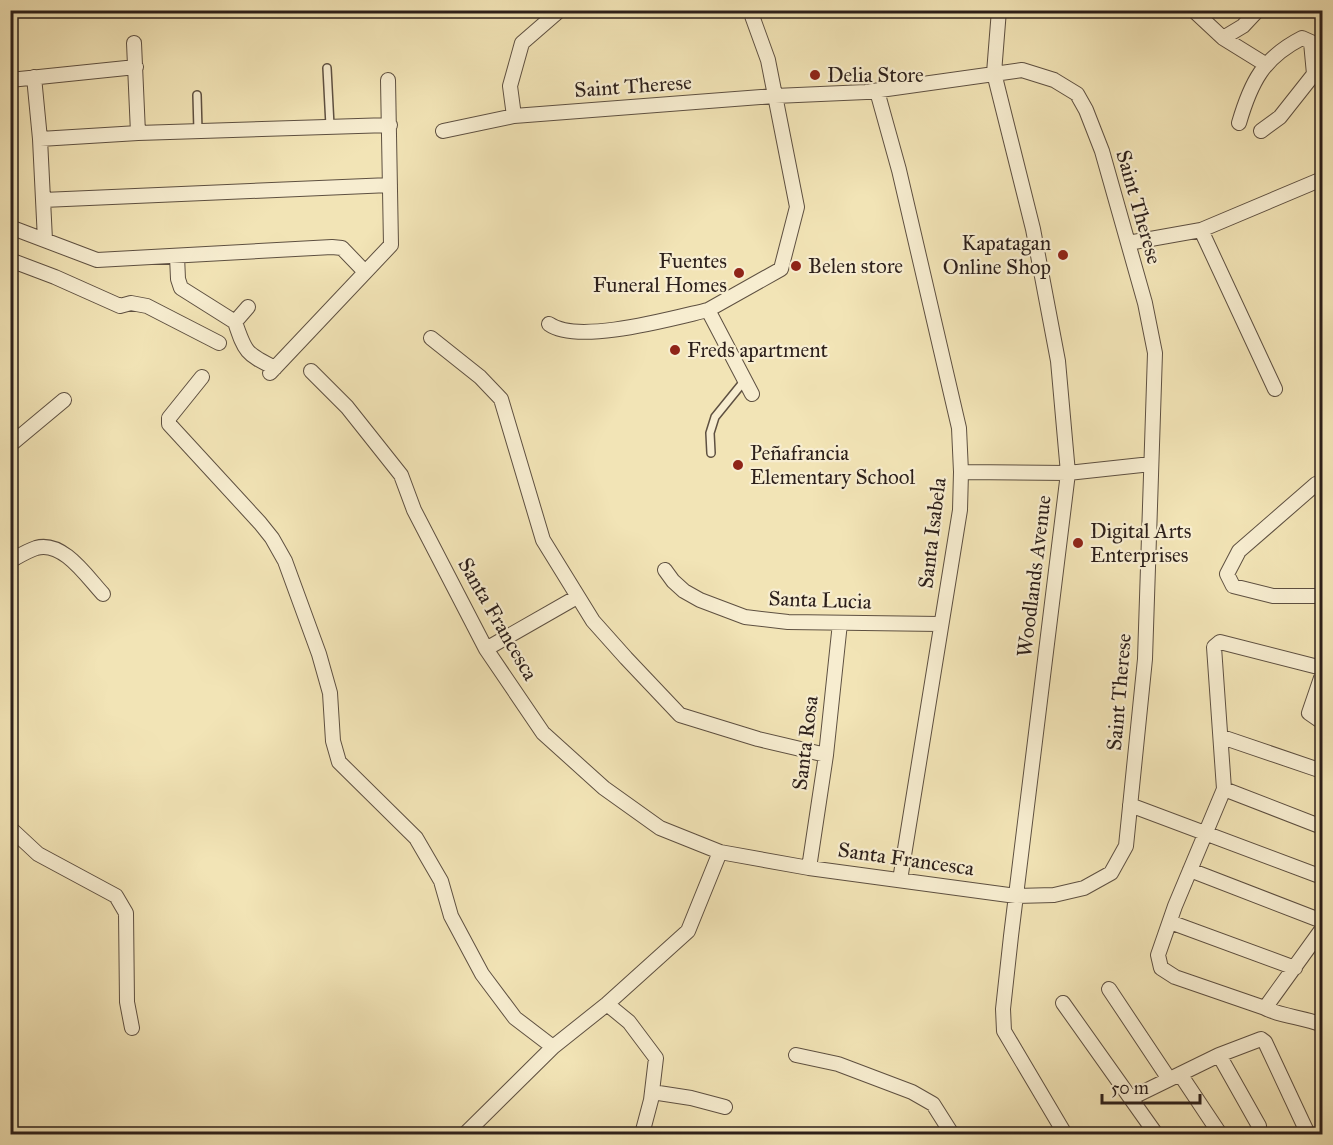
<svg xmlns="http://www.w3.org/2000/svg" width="1333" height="1145" font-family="'IM FELL Great Primer',serif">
	<rect width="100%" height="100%" fill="#f2e4b6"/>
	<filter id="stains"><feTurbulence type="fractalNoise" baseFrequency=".00333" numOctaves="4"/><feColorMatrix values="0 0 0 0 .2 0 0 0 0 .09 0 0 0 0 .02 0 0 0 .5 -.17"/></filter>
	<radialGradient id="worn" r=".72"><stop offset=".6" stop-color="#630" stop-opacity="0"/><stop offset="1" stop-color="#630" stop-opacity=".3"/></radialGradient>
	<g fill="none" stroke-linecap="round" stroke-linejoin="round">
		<defs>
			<path id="lane" d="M 327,68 L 330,126
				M 197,95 L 198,131
				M 711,453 L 710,433 L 715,417 L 745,380"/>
			<path id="street" d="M 747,10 L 751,13 L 768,60 L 797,207 L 781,269 L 708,310 L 752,394
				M 999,10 L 994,73 L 1033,229 L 1058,361 L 1068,473 L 1011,936 L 1003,1009 L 1004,1031 L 1065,1134
				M 1193,10 L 1223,38 L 1265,64
				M 1223,38 L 1243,26 L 1258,10
				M 134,43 L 138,133
				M 34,77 L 40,139 L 45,240
				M 10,80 L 136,67
				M 877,91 L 899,170 L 959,428 L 961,472 L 960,510 L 900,880
				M 514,116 L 510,86 L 522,43 L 560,10
				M 1239,123 C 1251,82 1263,58 1302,38 L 1311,42 L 1314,74 L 1280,117 L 1261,131
				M 40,139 L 138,133 L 390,125
				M 43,200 L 390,185
				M 10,227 L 97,260 L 332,247 L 342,248 L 365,272
				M 1201,230 L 1275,389
				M 1128,243 L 1201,230 L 1322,179
				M 177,256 L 178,279 L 181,288 L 235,322 C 245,352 246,354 275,368
				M 10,260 L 55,277 L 120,306 L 131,303 L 147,306 L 219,343
				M 235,322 L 248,307
				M 549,324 C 578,345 673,318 708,310
				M 431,338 L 480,377 L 501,399 L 543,540 L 593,621 L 626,658 L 680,715 L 758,739 L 826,755
				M 311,371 L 347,407 L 401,475 L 414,510 L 486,649 L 543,733 L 604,788 L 660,828 L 720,852 L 809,868 L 1016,896 L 1054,895 L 1084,888 L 1111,873 L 1126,846 L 1145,659 L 1155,353 L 1145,303 L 1102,151 L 1086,110 L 1077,94 L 1054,80 L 1022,70 L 866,92 L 775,96 L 514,116 L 443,131
				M 270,373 L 391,245 L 388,80
				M 202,377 L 169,418 L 169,424 L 260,523 L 272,538 L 285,561 L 319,654 L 330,693 L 333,741 L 339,762 L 416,838 L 441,881 L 451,916 L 482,974 L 515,1018 L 553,1047
				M 10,445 L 64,400
				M 961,472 L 1068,473 L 1151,464
				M 1322,482 L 1316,484 L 1239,551 L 1227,574 L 1233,586 L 1273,596 L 1322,596
				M 10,561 C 19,556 27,551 36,548 C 63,540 87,577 103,594
				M 665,570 L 673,581 L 684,591 L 700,600 L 745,617 L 788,622 L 940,624
				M 486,649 L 577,597
				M 1322,668 L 1220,642 L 1214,647 L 1224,789 L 1175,906 L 1158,955 L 1161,968 L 1175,977 L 1265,1008 L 1322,929
				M 1322,675 L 1309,713 L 1322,722
				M 1222,737 L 1322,771
				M 1224,789 L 1322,827
				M 1130,805 L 1322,877
				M 10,828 L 38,854 L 116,896 L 126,913 L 127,1002 L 132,1028
				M 809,868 L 826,755 L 840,623
				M 1190,870 L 1322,921
				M 1170,922 L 1295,968
				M 1109,989 L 1169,1079
				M 1063,1003 L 1156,1134
				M 607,1004 L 629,1022 L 656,1058 L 651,1100 L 642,1134
				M 1265,1008 C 1283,1017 1304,1017 1322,1025
				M 796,1055 L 838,1064 L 912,1092 L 933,1104 L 952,1134
				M 1219,1055 L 1259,1126
				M 1180,1074 L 1220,1134
				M 652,1092 L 691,1098 L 725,1107
				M 1131,1098 L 1219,1055 L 1261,1039 L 1265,1042 L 1308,1134
				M 465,1134 L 553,1047 L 607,1004 L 688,931 L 720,852"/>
		</defs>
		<!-- lane casing -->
		<use href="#lane" stroke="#5e5041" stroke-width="10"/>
		<!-- street casing -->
		<use href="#street" stroke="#5e5041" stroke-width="16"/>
		<!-- lane -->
		<use href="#lane" stroke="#f7edd0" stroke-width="7"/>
		<!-- street -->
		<use href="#street" stroke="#f7edd0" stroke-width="14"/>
	</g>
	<!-- markers -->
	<g fill="#8f2418" stroke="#f7edd0" stroke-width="2">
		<circle cx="815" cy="75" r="6"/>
		<circle cx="1063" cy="255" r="6"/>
		<circle cx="796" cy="266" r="6"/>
		<circle cx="739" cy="273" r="6"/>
		<circle cx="675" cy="350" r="6"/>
		<circle cx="738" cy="465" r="6"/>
		<circle cx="1078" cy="543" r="6"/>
	</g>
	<g text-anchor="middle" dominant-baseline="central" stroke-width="4.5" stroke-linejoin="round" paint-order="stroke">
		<!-- poi labels -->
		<g font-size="21" fill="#2c1f1a" stroke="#f7edd0" text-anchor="start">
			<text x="827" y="75">Delia Store</text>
			<text x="1051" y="243" text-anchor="end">Kapatagan<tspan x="1051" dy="24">Online Shop</tspan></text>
			<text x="727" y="261" text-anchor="end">Fuentes<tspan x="727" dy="24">Funeral Homes</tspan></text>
			<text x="808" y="266">Belen store</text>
			<text x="687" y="350">Freds apartment</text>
			<text x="750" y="453">Peñafrancia<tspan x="750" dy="24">Elementary School</tspan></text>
			<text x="1090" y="531">Digital Arts<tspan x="1090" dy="24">Enterprises</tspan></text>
		</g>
		<!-- street labels -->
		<g font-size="21" fill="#2c1f1a" stroke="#f7edd0">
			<text transform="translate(633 86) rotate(-4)">Saint Therese</text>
			<text transform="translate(1139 207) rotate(74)">Saint Therese</text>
			<text transform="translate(932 533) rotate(-83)">Santa Isabela</text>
			<text transform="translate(1034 576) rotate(-83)">Woodlands Avenue</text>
			<text transform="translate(820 600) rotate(2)">Santa Lucia</text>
			<text transform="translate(498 619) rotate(60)">Santa Francesca</text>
			<text transform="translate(1119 692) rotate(-85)">Saint Therese</text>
			<text transform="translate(805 743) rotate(-83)">Santa Rosa</text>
			<text transform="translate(906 859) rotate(8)">Santa Francesca</text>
		</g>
	</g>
	<!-- margin -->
	<rect width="1333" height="1145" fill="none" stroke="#f2e4b6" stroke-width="36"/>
	<rect x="12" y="12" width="1309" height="1121" fill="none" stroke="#2c1f1a" stroke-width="3"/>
	<rect x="18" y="18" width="1297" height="1109" fill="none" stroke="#2c1f1a" stroke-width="1.5"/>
	<!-- scale -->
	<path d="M1102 1094v9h98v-9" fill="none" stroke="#2c1f1a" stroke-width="3"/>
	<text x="1111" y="1094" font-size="18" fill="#2c1f1a" stroke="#f7edd0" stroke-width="4.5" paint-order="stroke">50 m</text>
	<rect width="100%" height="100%" filter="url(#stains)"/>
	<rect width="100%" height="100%" fill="url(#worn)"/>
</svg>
